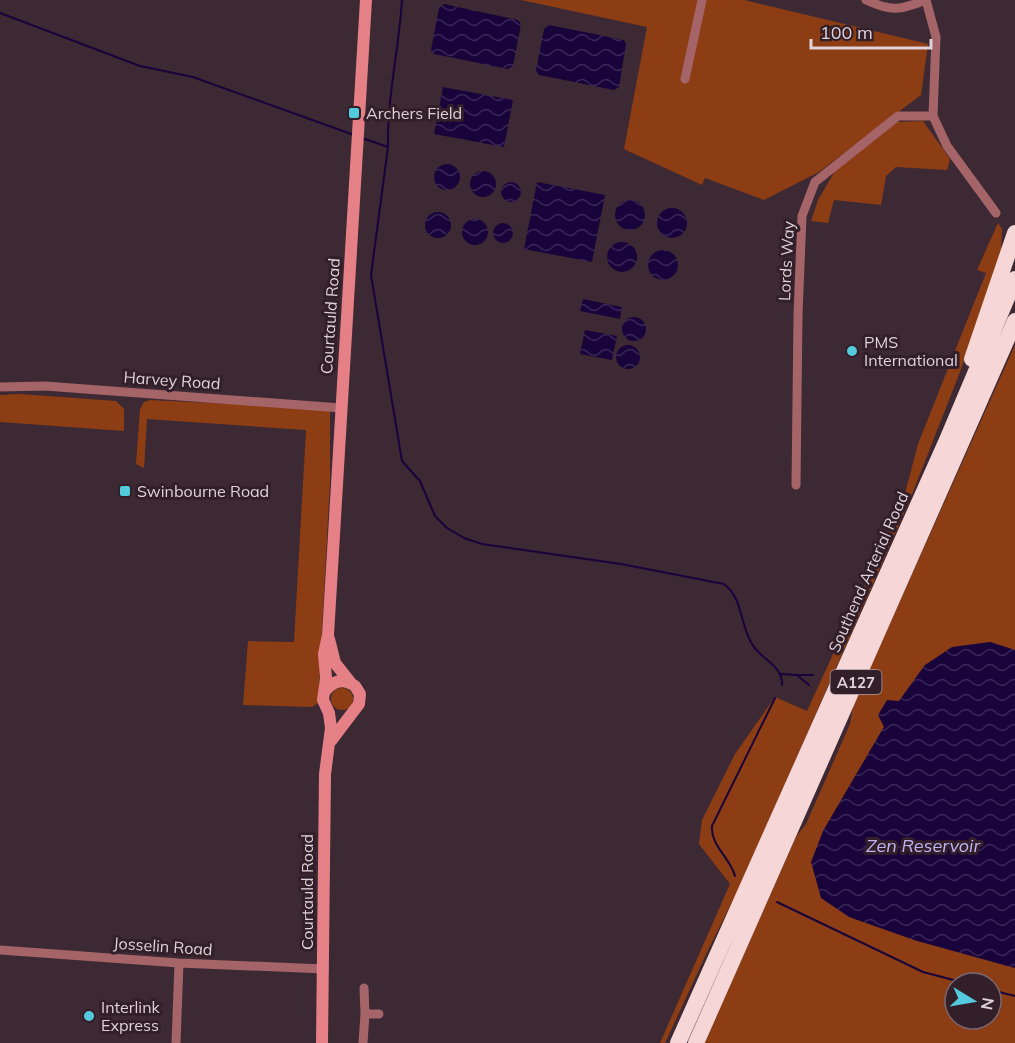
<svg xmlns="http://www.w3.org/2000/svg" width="1015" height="1043" font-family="Mulish,sans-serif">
	<defs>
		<pattern id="water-waves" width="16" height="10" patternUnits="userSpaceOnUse" patternTransform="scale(1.5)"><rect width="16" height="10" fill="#18033b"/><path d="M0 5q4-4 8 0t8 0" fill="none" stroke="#392757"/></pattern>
	</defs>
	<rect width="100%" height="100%" fill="#3d2933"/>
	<!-- green -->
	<path fill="#8d3d13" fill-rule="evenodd" d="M 521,0 L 744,0 L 928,44 L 921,95 L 819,172 L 764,200 L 705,178 L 702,185 L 624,149 L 647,27 Z
		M 923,121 L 950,159 L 947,170 L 896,167 L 886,176 L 881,205 L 834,200 L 828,223 L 811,221 L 818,200 L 835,171 L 897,122 Z
		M 998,223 L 1002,229 L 1001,253 L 960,372 L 909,502 L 741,884 L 709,948 L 665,1043 L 660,1043 L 730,884 L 699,844 L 702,820 L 735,754 L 775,697 L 807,711 L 903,501 L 918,444 L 986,273 L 977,270 Z
		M 1015,345 L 1015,650 L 990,642 L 925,665 L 899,701 L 823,831 L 914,940 L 1015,968 L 1015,1043 L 704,1043 L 796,837 L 806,824 L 850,724 L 853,706 ZM 955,983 L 991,983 L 991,1019 L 955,1019 Z
		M 20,394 L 116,401 L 124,409 L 124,431 L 0,422 L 0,395 Z
		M 150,400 L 330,409 L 330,482 L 318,703 L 312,707 L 243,705 L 248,641 L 294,642 L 306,430 L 147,419 L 144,468 L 136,464 L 140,409 L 144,402 Z
		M331 699a11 11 0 1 1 22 0a11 11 0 1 1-22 0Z"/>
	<!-- water -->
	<path fill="url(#water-waves)" d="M 444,4 L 518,20 L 521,24 L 513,66 L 508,69 L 434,54 L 431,50 L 439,8 Z
		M 549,25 L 624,40 L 626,44 L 619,87 L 614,90 L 539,75 L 536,71 L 544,29 Z
		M 443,87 L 513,100 L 504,147 L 434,134 Z
		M434 177a13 13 0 1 1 26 0a13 13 0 1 1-26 0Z
		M470 184a13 13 0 1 1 26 0a13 13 0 1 1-26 0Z
		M501 192a10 10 0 1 1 20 0a10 10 0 1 1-20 0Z
		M 537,182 L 605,195 L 592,262 L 524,249 Z
		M615 215a15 15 0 1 1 30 0a15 15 0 1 1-30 0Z
		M657 223a15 15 0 1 1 30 0a15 15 0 1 1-30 0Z
		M425 225a13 13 0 1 1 26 0a13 13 0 1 1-26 0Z
		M462 232a13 13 0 1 1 26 0a13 13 0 1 1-26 0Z
		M493 233a10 10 0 1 1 20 0a10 10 0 1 1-20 0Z
		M607 257a15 15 0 1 1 30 0a15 15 0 1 1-30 0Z
		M648 265a15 15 0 1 1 30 0a15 15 0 1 1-30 0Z
		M 583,299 L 622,307 L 620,319 L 580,311 Z
		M622 329a12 12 0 1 1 24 0a12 12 0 1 1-24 0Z
		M 585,330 L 617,336 L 612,360 L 580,354 Z
		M616 357a12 12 0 1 1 24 0a12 12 0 1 1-24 0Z
		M 990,642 L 1015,650 L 1015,968 L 914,940 L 849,917 L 821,898 L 811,862 L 823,831 L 884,727 L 878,715 L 887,700 L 899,701 L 925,665 L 952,647 Z"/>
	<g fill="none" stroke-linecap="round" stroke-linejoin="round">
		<!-- stream -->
		<path stroke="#18033b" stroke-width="2" d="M 0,13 L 140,66 L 193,77 L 354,135
			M 362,138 L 388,147 C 387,97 399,49 402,0
			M 388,147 L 371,275 L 402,461 L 420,481 L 435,516 L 447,528 L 464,538 L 482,544 L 621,564 L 724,584 C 743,598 740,625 752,644 C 760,659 783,665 782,685
			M 781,674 L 797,675 L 809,685
			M 798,675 L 813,675
			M 735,876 C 731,859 710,845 712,826 L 775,698
			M 777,902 L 923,972 L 965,983
			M 991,990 L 1015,996"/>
		<!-- street -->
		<path stroke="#a46468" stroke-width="9" d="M 866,0 C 892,12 900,10 926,0
			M 926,0 L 936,37 L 933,116 L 947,146 L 996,213
			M 685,79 L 702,0
			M 0,387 L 45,386 L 341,408
			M 796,485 L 798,315 L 802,216 L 815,182 L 898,116 L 933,116
			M 0,950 L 179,963 L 324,969
			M 365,1014 L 379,1014
			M 176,1043 L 179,963
			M 363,1043 L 365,1014 L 364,988"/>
		<!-- secondary -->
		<path stroke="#e58087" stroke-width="12" d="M 329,639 L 335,663 L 350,682
			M 326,690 C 334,680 344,678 355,686 L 360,694 L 359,704 L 331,741
			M 322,1043 L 325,774 L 331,728 L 329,713 L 323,700 L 326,678 L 324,654 L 328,635 L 366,0"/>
		<!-- highway -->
		<path stroke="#f6d6d6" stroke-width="16" d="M 972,359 L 1015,233
			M 678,1043 L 947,440 L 1015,279
			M 696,1043 L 1015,321"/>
	</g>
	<!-- markers -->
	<g fill="#53cbdc" stroke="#331f29" stroke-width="2">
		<rect x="348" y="107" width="12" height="12" rx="3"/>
		<circle cx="852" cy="351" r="6"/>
		<rect x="119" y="485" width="12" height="12" rx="3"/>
		<circle cx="89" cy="1016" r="6"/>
	</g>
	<g text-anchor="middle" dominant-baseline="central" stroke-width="6" stroke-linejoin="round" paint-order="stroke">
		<!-- shield labels -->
		<rect fill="#331f29" stroke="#ab9ca4" stroke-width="1.5" x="830.5" y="670" width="51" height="24" rx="4.5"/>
		<g font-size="15" font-weight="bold" fill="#dfd2d8">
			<text x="856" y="682">A127</text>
		</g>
		<!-- poi labels -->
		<g font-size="16" fill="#dfd2d8" stroke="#331f29" text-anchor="start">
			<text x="366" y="113">Archers Field</text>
			<text x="864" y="342">PMS<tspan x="864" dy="18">International</tspan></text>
			<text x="137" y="491">Swinbourne Road</text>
			<text x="101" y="1007">Interlink<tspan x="101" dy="18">Express</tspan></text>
		</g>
		<!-- street labels -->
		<g font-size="16" fill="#dfd2d8" stroke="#331f29">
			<text transform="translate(786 261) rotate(-87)">Lords Way</text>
			<text transform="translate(330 316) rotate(-86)">Courtauld Road</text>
			<text transform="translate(172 380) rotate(4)">Harvey Road</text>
			<text transform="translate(868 572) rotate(-66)">Southend Arterial Road</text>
			<text transform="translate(307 892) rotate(-90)">Courtauld Road</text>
			<text transform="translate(163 946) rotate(4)">Josselin Road</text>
		</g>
		<!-- water labels -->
		<g font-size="18" font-style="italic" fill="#bfb4f5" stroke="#331f29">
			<text x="923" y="845">Zen Reservoir</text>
		</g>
	</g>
	<!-- north arrow -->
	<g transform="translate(973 1001) rotate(101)"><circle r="28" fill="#331f29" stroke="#78676f" stroke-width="1.5"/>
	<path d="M0-4.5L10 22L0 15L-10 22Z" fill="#53cbdc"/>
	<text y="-9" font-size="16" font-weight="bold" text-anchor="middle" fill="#dfd2d8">N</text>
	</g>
	<!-- scale -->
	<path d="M811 39v9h120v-9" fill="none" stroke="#dfd2d8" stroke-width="3"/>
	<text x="820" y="39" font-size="18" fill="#dfd2d8" stroke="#331f29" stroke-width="4.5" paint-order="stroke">100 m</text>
</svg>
